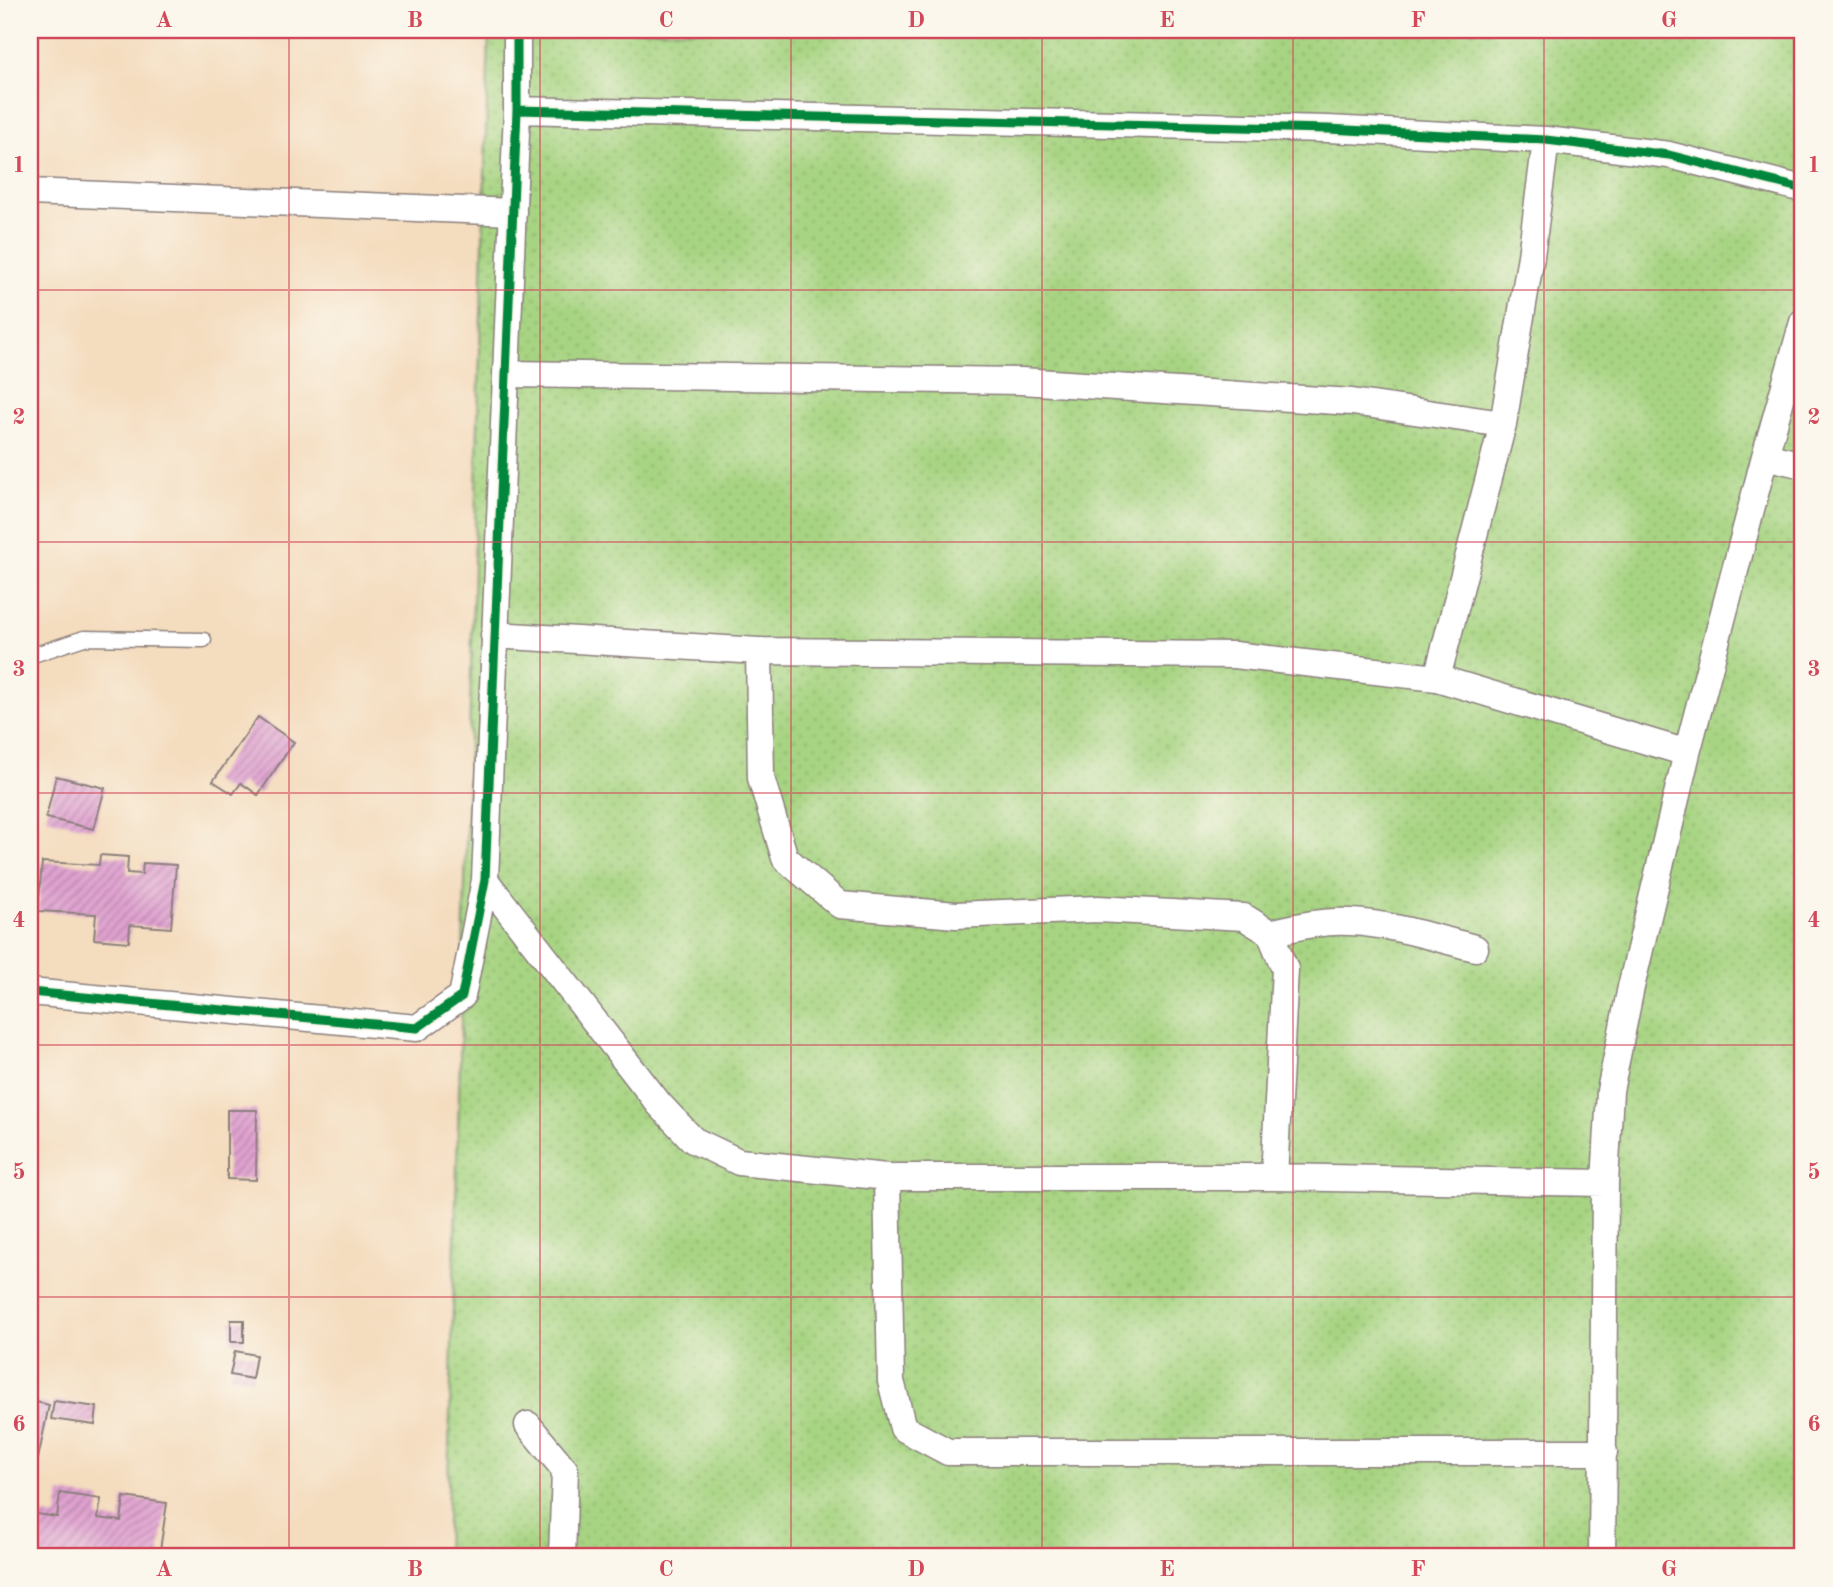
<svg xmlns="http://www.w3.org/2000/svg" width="1833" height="1587" font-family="'Old Standard TT',serif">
	<defs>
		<pattern id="grass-dots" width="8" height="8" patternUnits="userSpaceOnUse" patternTransform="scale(1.75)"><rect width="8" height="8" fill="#a7d482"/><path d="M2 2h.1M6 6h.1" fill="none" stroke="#8fb671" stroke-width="1.8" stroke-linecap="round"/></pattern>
		<pattern id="building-hatch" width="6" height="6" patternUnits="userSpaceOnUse" patternTransform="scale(1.75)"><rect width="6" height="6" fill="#e0a2d0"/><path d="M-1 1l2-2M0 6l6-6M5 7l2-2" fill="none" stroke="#b584aa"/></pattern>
	</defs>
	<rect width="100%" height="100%" fill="#fbf7ec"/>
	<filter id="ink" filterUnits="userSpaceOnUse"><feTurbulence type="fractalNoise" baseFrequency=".0143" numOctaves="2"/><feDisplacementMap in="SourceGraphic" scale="14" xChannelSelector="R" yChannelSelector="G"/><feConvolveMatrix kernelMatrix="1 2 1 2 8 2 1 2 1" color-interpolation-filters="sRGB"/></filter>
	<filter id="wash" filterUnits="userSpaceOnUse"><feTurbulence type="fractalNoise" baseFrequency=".00686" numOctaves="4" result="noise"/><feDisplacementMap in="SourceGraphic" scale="28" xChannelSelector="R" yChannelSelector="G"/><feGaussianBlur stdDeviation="1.57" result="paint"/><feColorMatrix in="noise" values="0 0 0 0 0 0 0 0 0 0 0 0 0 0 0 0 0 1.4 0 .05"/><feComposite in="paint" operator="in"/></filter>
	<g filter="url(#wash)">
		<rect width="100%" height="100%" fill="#f4dcbe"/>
		<!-- grass -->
		<path fill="url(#grass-dots)" stroke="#647b5e" stroke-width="2" d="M 489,30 L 1803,30 L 1803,1557 L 446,1557 Z"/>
		<g id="blocks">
			<!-- building -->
			<path fill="url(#building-hatch)" d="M 258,717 L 294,742 L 258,795 L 241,783 L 233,794 L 213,781 Z
				M 56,776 L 105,788 L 94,829 L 46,818 Z
				M 100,855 L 128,857 L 127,873 L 142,874 L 143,863 L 176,865 L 171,928 L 130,925 L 129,942 L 94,939 L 96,914 L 38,911 L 42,862 L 99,865 Z
				M 227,1110 L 257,1110 L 256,1180 L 227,1179 Z
				M 231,1320 L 244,1320 L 244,1342 L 231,1342 Z
				M 235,1351 L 256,1355 L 252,1379 L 230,1375 Z
				M 54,1401 L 97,1407 L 95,1425 L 51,1419 Z
				M 36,1402 L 49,1405 L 38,1459 L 30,1458 L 30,1433 Z
				M 60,1493 L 101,1499 L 98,1518 L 121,1521 L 124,1497 L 167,1503 L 159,1557 L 30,1557 L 30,1513 L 57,1517 Z"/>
		</g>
	</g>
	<g filter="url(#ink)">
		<use href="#blocks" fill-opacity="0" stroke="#8b7f7c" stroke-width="2"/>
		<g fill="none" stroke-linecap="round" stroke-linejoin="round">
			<defs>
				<path id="lane" d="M 30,656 L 84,638 L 204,640"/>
				<path id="street" d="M 517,110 L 1328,129 L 1546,140 L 1669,155 L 1803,189
					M 30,192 L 513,212
					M 506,374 L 1021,381 L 1352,402 L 1503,424
					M 1765,456 L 1803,465
					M 494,635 L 759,651 L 1234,655 L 1437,678 L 1687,753
					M 759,651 L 761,778 L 785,858 L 840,905 L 956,915 L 1098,909 L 1244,917 L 1270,933 L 1285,969 L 1274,1177
					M 1437,678 L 1503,424 L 1531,256 L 1546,140
					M 485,880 L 659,1104 L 693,1140 L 739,1162 L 887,1177 L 1274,1177 L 1605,1183
					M 1270,933 C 1296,927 1324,920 1351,922 C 1392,924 1435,938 1475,948
					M 30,992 L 417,1028 L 462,996 L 485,880 L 517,110 L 517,30
					M 887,1177 L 891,1381 L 903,1428 L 948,1452 L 1604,1452
					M 528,1425 L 565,1470 L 562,1557
					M 1602,1557 L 1605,1183 L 1610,1091 L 1631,987 L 1687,753 L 1765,456 L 1803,322"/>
			</defs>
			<!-- lane casing -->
			<use href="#lane" stroke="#8b7f7c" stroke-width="17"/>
			<!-- street casing -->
			<use href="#street" stroke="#8b7f7c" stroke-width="29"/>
			<!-- lane -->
			<use href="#lane" stroke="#fff" stroke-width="14"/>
			<!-- street -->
			<use href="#street" stroke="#fff" stroke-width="26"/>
			<defs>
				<path id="cycleway" d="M 517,110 L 1328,129 L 1546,140 L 1669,155 L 1803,189
					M 30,992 L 417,1028 L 462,996 L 485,880 L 517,110 L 517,30"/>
			</defs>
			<!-- cycleway casing -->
			<use href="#cycleway" stroke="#fbf7ec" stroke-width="13"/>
			<!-- cycleway -->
			<use href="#cycleway" stroke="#00873e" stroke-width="9"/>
		</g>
	</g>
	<!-- grid -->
	<path fill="none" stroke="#d1495b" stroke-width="2" stroke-opacity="0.55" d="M 289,30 L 289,1557M 540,30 L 540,1557M 791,30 L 791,1557M 1042,30 L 1042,1557M 1293,30 L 1293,1557M 1544,30 L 1544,1557M 30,290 L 1803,290M 30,542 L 1803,542M 30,793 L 1803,793M 30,1045 L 1803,1045M 30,1297 L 1803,1297"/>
	<!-- margin -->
	<rect width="1833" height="1587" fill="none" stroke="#fbf7ec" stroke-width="77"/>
	<rect x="38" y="38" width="1756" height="1510" fill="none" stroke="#d1495b" stroke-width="2.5"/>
	<g font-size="23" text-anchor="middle" font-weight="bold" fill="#d1495b">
		<text x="164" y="27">A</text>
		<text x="415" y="27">B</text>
		<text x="666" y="27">C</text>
		<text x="916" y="27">D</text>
		<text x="1167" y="27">E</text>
		<text x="1418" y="27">F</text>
		<text x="1669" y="27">G</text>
		<text x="19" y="172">1</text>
		<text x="1814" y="172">1</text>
		<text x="19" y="424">2</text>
		<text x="1814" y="424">2</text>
		<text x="19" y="676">3</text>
		<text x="1814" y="676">3</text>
		<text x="19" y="927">4</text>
		<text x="1814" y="927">4</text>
		<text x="19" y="1179">5</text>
		<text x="1814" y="1179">5</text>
		<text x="19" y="1431">6</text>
		<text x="1814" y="1431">6</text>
		<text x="164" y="1576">A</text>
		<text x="415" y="1576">B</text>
		<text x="666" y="1576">C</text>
		<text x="916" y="1576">D</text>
		<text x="1167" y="1576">E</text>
		<text x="1418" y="1576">F</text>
		<text x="1669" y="1576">G</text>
	</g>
</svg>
